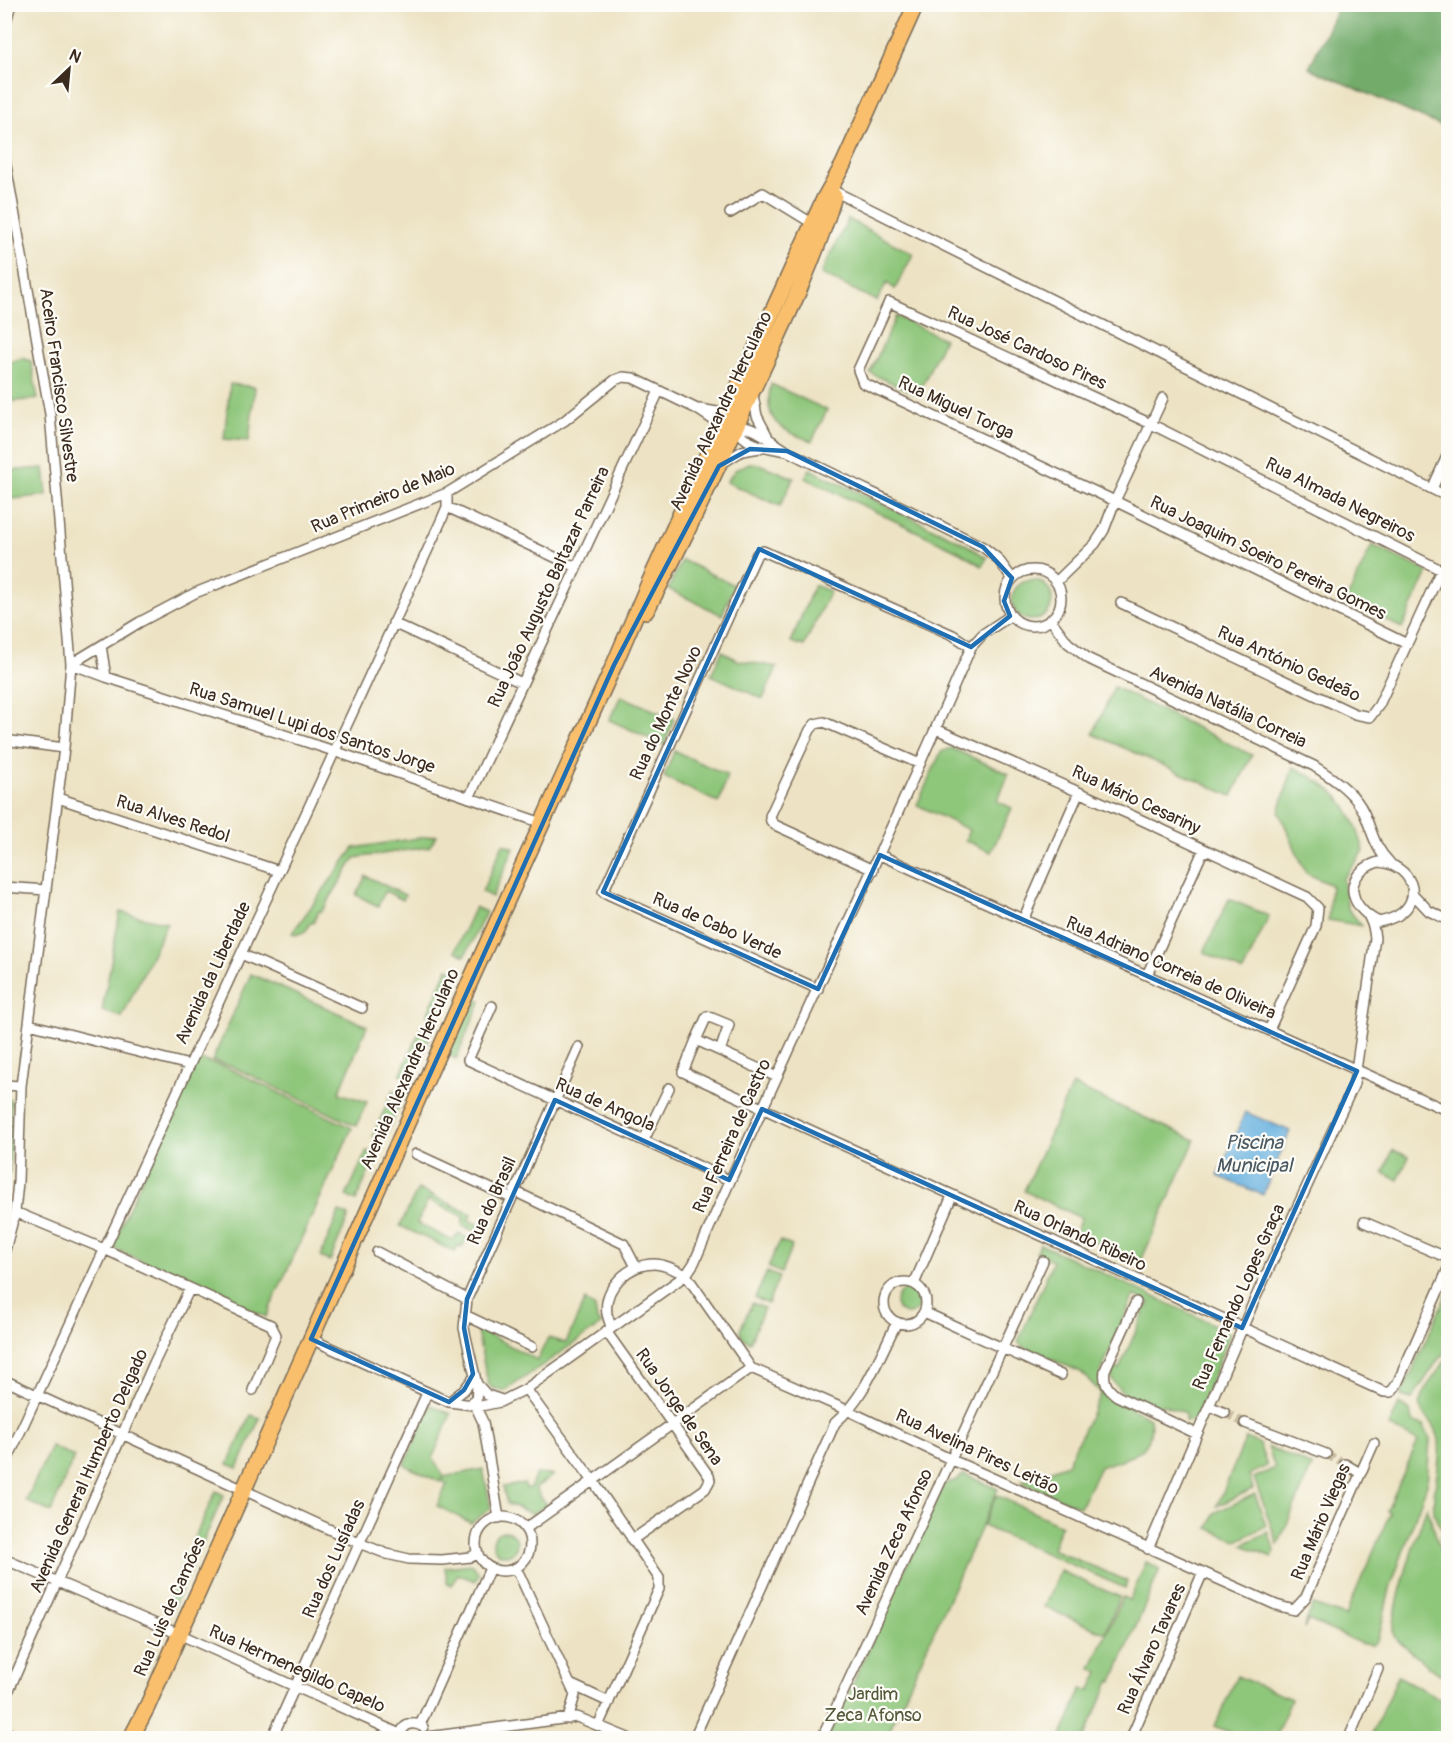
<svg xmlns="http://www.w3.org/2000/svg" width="1453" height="1743" font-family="Pangolin,sans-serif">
	<rect width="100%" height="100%" fill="#fdfcf7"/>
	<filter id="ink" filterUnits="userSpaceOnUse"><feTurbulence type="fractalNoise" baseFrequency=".0167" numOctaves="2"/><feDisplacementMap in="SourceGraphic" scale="12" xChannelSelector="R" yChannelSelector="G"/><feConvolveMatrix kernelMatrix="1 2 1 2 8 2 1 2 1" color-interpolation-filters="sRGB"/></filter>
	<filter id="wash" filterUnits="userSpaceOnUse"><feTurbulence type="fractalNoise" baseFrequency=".008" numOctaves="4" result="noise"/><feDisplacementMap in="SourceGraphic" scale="24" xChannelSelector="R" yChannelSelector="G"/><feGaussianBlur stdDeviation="1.35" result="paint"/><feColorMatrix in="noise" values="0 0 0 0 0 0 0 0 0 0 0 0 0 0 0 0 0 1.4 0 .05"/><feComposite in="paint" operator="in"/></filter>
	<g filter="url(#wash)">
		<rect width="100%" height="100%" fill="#ede3c4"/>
		<!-- green -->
		<path fill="#8ec67a" stroke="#64784c" stroke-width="1.5" d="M 848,219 L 913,254 L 895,289 L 887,283 L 877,301 L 821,274 Z
			M 896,316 L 944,339 L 918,395 L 870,373 Z
			M 22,358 L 31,361 L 38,399 L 5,402 L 5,364 Z
			M 230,384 L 255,387 L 249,441 L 224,439 Z
			M 771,384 L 827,410 L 812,441 C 780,431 762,420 771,384 Z
			M 749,463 L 759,464 L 794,478 L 780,506 L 726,482 L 735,470 Z
			M 44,468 L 47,495 L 5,500 L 5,471 Z
			M 810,469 L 964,543 L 987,558 L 982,566 L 960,552 L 805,478 Z
			M 1372,545 L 1428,572 L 1402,628 L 1346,601 Z
			M 682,560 L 734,585 L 722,615 L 668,589 Z
			M1012 600a20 20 0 1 1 40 0a20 20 0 1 1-40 0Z
			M 814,585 L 830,591 L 804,646 L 791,642 Z
			M 722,651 L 737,660 L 777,667 L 763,699 L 711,675 Z
			M 1114,687 L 1252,755 L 1232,796 L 1093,734 Z
			M 621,696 L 674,719 L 664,745 L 609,720 Z
			M 951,748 L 1009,774 L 997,801 L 1012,808 L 991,852 L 965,840 L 969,830 L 917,805 L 941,752 Z
			M 674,751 L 727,775 L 719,803 L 664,777 Z
			M 1293,767 C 1337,789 1351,803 1364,851 L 1343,879 L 1348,909 L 1362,926 L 1328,920 L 1331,885 L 1306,873 L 1279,812 Z
			M 437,835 L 429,847 L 355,858 L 322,911 L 319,911 L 313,923 L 310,923 L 306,931 L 296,935 L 292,933 L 354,848 Z
			M 503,844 L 514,848 L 492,897 L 482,892 Z
			M 366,876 L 405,895 L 403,900 L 385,891 L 378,906 L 356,895 Z
			M 1229,899 L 1269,916 L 1243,972 L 1204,952 Z
			M 475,907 L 486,912 L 465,956 L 455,951 Z
			M 120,912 L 167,923 L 122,1017 L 102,1011 Z
			M 448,968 L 459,973 L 438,1020 L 427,1015 Z
			M 251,974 L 367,1026 L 339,1093 L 367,1102 L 356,1126 L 231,1066 L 212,1061 Z
			M 476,1000 L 481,1001 L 456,1059 L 448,1055 L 472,1003 Z
			M 421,1029 L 431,1034 L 410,1080 L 400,1075 Z
			M 197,1059 L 226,1067 L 352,1128 L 266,1317 L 111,1247 Z
			M 1072,1085 L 1195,1140 L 1140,1263 L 1075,1233 L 1081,1218 L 1024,1191 Z
			M 393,1090 L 404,1095 L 383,1140 L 373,1136 Z
			M 4,1097 L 11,1100 L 11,1103 L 10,1172 L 5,1171 Z
			M 1393,1150 L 1409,1157 L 1398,1180 L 1383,1173 Z
			M 367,1151 L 376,1155 L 356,1201 L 346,1196 Z
			M 418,1189 L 472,1214 L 469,1220 L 486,1228 L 482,1235 L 463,1226 L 463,1216 L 428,1200 L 417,1223 L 451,1240 L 460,1234 L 467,1238 L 462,1247 L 458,1245 L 455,1252 L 400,1226 Z
			M 339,1212 L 349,1216 L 330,1261 L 320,1257 Z
			M 780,1241 L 792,1246 L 781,1273 L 768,1267 Z
			M 1040,1244 L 1226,1330 L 1230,1334 L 1195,1420 L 1185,1421 L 1185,1413 L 1161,1404 L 1158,1408 C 1137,1400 1121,1398 1111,1377 L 1113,1368 L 1119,1369 L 1144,1313 L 1140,1311 L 1141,1307 L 1147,1308 L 1150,1303 L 1134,1295 L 1101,1371 L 1101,1382 L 1104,1395 L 1150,1418 C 1156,1457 1127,1456 1100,1467 L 1080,1507 L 1021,1482 L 1067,1464 L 1101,1393 L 1081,1372 L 1023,1347 L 1018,1342 L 1053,1261 L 1036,1252 Z
			M 767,1272 L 779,1277 L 768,1304 L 755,1298 Z
			M896 1302a12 12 0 1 1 24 0a12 12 0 1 1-24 0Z
			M 1448,1291 L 1448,1350 L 1438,1360 L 1412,1399 L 1401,1396 Z
			M 585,1300 L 595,1308 L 597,1320 L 602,1324 L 505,1391 L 492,1388 L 488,1383 L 477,1332 L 480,1330 L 537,1360 L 548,1338 L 566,1343 Z
			M 752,1303 L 764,1308 L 750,1342 L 742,1338 L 740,1330 Z
			M 1448,1357 L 1448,1679 C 1440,1675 1397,1643 1395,1636 C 1388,1616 1419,1530 1427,1506 L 1445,1566 L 1441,1536 L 1446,1540 L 1447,1537 C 1442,1530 1435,1521 1434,1512 C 1431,1490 1442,1465 1439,1441 C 1438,1427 1424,1418 1419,1405 L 1427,1386 Z
			M 1399,1404 L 1410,1411 L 1414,1423 L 1424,1426 L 1430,1439 L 1427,1484 L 1390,1589 L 1378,1640 L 1373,1645 L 1362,1644 L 1308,1620 L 1305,1627 L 1304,1627 L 1313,1605 L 1345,1616 L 1390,1513 L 1387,1511 L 1418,1441 L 1389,1426 Z
			M 431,1405 L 451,1414 L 433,1457 L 443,1476 L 440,1482 L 404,1465 Z
			M 251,1415 L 260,1418 L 238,1468 L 228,1464 Z
			M 1246,1438 L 1259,1444 L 1267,1466 L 1249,1475 L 1253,1489 L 1217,1506 Z
			M 51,1446 L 74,1457 L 51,1512 L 26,1501 Z
			M 1268,1447 L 1312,1466 L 1278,1545 L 1254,1478 L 1275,1468 Z
			M 483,1469 L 491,1508 L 471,1523 L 437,1506 L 447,1484 L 442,1481 L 444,1477 Z
			M 536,1474 L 553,1475 L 535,1488 L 546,1505 L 532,1514 L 519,1508 L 507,1504 L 503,1487 L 524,1483 L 526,1488 L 530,1488 Z
			M 964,1474 L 998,1489 L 886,1738 L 828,1738 L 944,1484 L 957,1480 Z
			M 216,1491 L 224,1495 L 201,1547 L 192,1543 Z
			M 1255,1494 L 1266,1526 L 1237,1541 L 1208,1528 L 1214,1513 Z
			M 996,1495 L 1061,1525 L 1052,1549 L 1127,1581 L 1125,1588 L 983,1526 Z
			M493 1543a12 12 0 1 1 24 0a12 12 0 1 1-24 0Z
			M 1268,1532 L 1275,1551 L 1272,1557 L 1242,1545 Z
			M 186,1557 L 194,1561 L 171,1612 L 164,1609 Z
			M 1146,1562 L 1160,1569 L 1113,1681 L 1110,1681 L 1084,1738 L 1061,1738 L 1082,1688 L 1090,1691 L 1099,1672 L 1091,1668 L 1123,1597 L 1130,1600 Z
			M 472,1564 L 479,1574 L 475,1581 L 458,1574 L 452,1585 L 447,1583 L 445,1567 Z
			M 1060,1571 L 1120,1597 L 1105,1633 L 1044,1607 Z
			M 1237,1676 L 1291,1699 L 1275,1738 L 1243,1738 L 1215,1726 Z
			M 1398,1676 L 1448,1703 L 1448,1738 L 1370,1738 Z"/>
		<!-- forest -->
		<path fill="#72ab6a" stroke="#566a44" stroke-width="1.5" d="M 1339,5 L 1448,5 L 1448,129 L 1309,68 Z"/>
		<!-- water -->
		<path fill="#67b1df" stroke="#516e7e" stroke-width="1.5" d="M 1245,1112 L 1290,1131 L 1263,1195 L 1218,1176 Z"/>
	</g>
	<g filter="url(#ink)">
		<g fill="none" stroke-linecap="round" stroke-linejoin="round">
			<!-- street-tunnel -->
			<path stroke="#c9bea3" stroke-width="9" stroke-dasharray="9 4.5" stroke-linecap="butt" d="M 1225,1413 L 1245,1423
				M 1326,1454 L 1345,1464"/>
			<defs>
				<path id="street" d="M 4,29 L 11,4
					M 4,154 L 50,414 L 71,664 L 64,748 L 21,1086 L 18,1182 L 15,1212 L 4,1254
					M 832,190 L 1448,497
					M 730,213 L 763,193 L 815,225
					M 753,395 L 757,416 L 767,435
					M 700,409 L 717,412 L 723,420
					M 787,451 C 767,447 746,447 736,427 C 757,425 771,443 789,452 C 853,484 918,514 983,547 L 997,558 L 1012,578
					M 721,464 L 742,451 L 760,448
					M 1432,489 L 1448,454
					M 447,507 L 576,567
					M1005 598a28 28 0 1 1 56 0a28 28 0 1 1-56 0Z
					M 1056,582 L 1095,544 L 1104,530 L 1115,501 L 1163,398
					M 1121,603 L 1355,714 L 1370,717 L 1379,705 L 1441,570 L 1151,424 L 889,302 L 858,370 L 863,383 L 1115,501 L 1407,644
					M 1051,620 L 1068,643 L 1089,659 L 1314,766 C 1333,779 1354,791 1364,813 C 1373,833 1374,847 1390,863
					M 393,623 L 522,683
					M 101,646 L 106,677
					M 71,664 L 140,622 L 195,593 L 447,493 L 564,421 L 615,380 L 623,377 L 633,378 L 697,409 L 715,421 L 723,420
					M 71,664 L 106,677 L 334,751 L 542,823
					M 936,729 L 1133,816 L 1307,897 L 1318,908 L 1316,926 L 1269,1030
					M 4,740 L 64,748
					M 58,798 L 279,871
					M 469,798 L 659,391
					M 880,855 L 1448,1111
					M 1378,862 C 1411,864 1426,899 1397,916 C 1391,919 1385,921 1379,922 C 1348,907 1341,875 1378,862 Z
					M 873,870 L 775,825 L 771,821 L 770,816 L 810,730 L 815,724 L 824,722 L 920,764
					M 4,887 L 46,890
					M 1412,893 L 1429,911 L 1448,920
					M 1023,920 L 1079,792
					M 241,954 L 362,1008
					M 1147,975 L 1204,849
					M 818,989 L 603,892 L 757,554 L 763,551 L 953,635 L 971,647
					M 492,1006 L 468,1060 L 729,1180
					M 29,1024 L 189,1065
					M 696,1040 L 707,1016 L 729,1025 L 720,1051
					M 777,1077 L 696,1040 L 683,1072 L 1384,1392 L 1391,1392 L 1397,1384 L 1448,1269
					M 4,1085 L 21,1086
					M 644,1140 L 669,1088
					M 416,1154 L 511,1198
					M 514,1191 L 624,1244 L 636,1267
					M 15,1212 L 104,1249 L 271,1325 L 276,1335 L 253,1390
					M 1364,1222 L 1448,1258
					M 377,1252 L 467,1299
					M 686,1275 L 751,1368 L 849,1411 L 950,1459 L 1276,1605 L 1294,1610 L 1306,1597 L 1374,1443
					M884 1303a21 21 0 1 1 42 0a21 21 0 1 1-42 0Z
					M 914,1284 L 952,1196
					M 1136,1302 L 1105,1370 C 1103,1382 1107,1389 1117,1396 L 1197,1434
					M 924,1312 L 1061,1375
					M 465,1315 L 532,1347
					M 611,1327 C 610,1323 608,1318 607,1314 C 603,1287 629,1264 654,1264 C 664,1264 676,1270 686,1275
					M 606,1331 L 709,1476 L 710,1480 L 705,1489 L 632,1540
					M 311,1339 L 449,1402 L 481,1406 L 500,1402 L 526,1389 L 686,1275 L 694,1263 C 783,1056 883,854 971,647 L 983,634 L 1010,616
					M 4,1380 L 359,1543 L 387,1554 L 409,1559 L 442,1560 L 471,1557 L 478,1553
					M 477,1384 L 487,1395 L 502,1400
					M 526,1389 L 593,1481 L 659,1578 L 659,1589 L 598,1726
					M 473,1401 L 483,1422 L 499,1518
					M 449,1402 L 464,1390 L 472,1380
					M 476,1405 L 477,1385 L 464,1328 L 467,1299 L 579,1047
					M 1209,1406 L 1225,1413
					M 1245,1423 L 1326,1454
					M 1345,1464 L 1360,1473
					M 4,1467 L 441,521 L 447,507 L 447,493
					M476 1544a27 27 0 1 1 54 0a27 27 0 1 1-54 0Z
					M 525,1529 L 751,1368
					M 1148,1549 L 1254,1301 L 1354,1084 L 1375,938 L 1373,926 L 1369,917
					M 4,1559 L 179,1634 L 400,1734
					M 514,1569 L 519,1574 L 575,1695 L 568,1719
					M 570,1684 L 609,1702
					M 4,1701 L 154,1363 L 190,1288
					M 420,1725 L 490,1568
					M 428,1737 L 577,1717 L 628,1738
					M 272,1738 L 427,1393
					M 400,1738 C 401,1725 412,1720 423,1727
					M 694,1738 L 835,1423 C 865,1397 879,1357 897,1322
					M 822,1738 L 1043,1261
					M 1131,1738 L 1203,1572
					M 1349,1738 L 1378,1669"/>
				<path id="primary" d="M 646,611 C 685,539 719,464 753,389 C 783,326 814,263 834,196
					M 4,1735 L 13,1738
					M 131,1738 L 147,1707 L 473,975 L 614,665 L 649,583 L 791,271 L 824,199 L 843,165 L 916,4"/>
			</defs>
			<!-- street casing -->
			<use href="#street" stroke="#796b58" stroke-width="12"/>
			<!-- primary casing -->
			<use href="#primary" stroke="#796b58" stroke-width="18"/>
			<!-- street -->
			<use href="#street" stroke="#fff" stroke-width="9"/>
			<!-- primary -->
			<use href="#primary" stroke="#f9bf6d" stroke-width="15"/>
		</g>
	</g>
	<!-- marked area -->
	<path fill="none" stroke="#1f6fb2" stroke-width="4.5" stroke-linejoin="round" d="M 750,449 L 787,451 L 983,547 L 1012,578 L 1004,601 L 1010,616 L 971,647 L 759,549 L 603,892 L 818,989 L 880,855 L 1357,1071 L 1242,1328 L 762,1109 L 729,1180 L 555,1100 L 467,1299 L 464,1328 L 473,1374 L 464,1390 L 449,1402 L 311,1339 L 614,665 L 719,466 Z"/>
	<g text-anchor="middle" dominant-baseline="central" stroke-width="4.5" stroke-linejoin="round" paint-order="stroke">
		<!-- street labels -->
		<g font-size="18" fill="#3b2a1e" stroke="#fdfcf7">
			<text transform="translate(1027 348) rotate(25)">Rua José Cardoso Pires</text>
			<text transform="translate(59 385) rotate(82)">Aceiro Francisco Silvestre</text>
			<text transform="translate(956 408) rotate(25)">Rua Miguel Torga</text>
			<text transform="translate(721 411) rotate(-65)">Avenida Alexandre Herculano</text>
			<text transform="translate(383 498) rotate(-23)">Rua Primeiro de Maio</text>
			<text transform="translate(1340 500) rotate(27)">Rua Almada Negreiros</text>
			<text transform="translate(1268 558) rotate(26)">Rua Joaquim Soeiro Pereira Gomes</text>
			<text transform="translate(549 587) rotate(-65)">Rua João Augusto Baltazar Parreira</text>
			<text transform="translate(1289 664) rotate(25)">Rua António Gedeão</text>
			<text transform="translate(1228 707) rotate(25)">Avenida Natália Correia</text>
			<text transform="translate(666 713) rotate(-65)">Rua do Monte Novo</text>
			<text transform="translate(312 728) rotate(18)">Rua Samuel Lupi dos Santos Jorge</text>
			<text transform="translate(1136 800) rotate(25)">Rua Mário Cesariny</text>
			<text transform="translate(173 819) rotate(18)">Rua Alves Redol</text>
			<text transform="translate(717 926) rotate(24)">Rua de Cabo Verde</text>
			<text transform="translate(1171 968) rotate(24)">Rua Adriano Correia de Oliveira</text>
			<text transform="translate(213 973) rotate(-65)">Avenida da Liberdade</text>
			<text transform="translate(410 1069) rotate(-66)">Avenida Alexandre Herculano</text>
			<text transform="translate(605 1105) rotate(24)">Rua de Angola</text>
			<text transform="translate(732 1136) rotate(-66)">Rua Ferreira de Castro</text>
			<text transform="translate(492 1201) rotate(-66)">Rua do Brasil</text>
			<text transform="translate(1080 1236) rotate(25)">Rua Orlando Ribeiro</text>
			<text transform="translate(1239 1297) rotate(-66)">Rua Fernando Lopes Graça</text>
			<text transform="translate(679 1407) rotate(55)">Rua Jorge de Sena</text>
			<text transform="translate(977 1452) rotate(25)">Rua Avelina Pires Leitão</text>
			<text transform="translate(89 1471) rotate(-66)">Avenida General Humberto Delgado</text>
			<text transform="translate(1321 1522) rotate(-67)">Rua Mário Viegas</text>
			<text transform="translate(894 1542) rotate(-65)">Avenida Zeca Afonso</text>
			<text transform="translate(334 1559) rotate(-66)">Rua dos Lusíadas</text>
			<text transform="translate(170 1607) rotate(-66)">Rua Luis de Camões</text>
			<text transform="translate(1152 1649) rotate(-66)">Rua Álvaro Tavares</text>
			<text transform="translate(297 1669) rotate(24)">Rua Hermenegildo Capelo</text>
		</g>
		<!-- park labels -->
		<g font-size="18" fill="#54593a" stroke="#fdfcf7">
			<text x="873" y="1694">Jardim<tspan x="873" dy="21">Zeca Afonso</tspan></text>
		</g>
		<!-- water labels -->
		<g font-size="20" font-style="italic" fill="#4a5962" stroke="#fdfcf7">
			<text x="1254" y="1142">Piscina<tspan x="1254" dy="23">Municipal</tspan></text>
		</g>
	</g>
	<!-- margin -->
	<rect width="1453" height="1743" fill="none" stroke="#fdfcf7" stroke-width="24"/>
	<!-- north arrow -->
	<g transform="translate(69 69) rotate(26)" stroke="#fdfcf7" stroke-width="4.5" paint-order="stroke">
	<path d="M0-4.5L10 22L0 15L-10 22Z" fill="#3b2a1e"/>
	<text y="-9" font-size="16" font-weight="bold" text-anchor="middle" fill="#3b2a1e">N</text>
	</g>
</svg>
